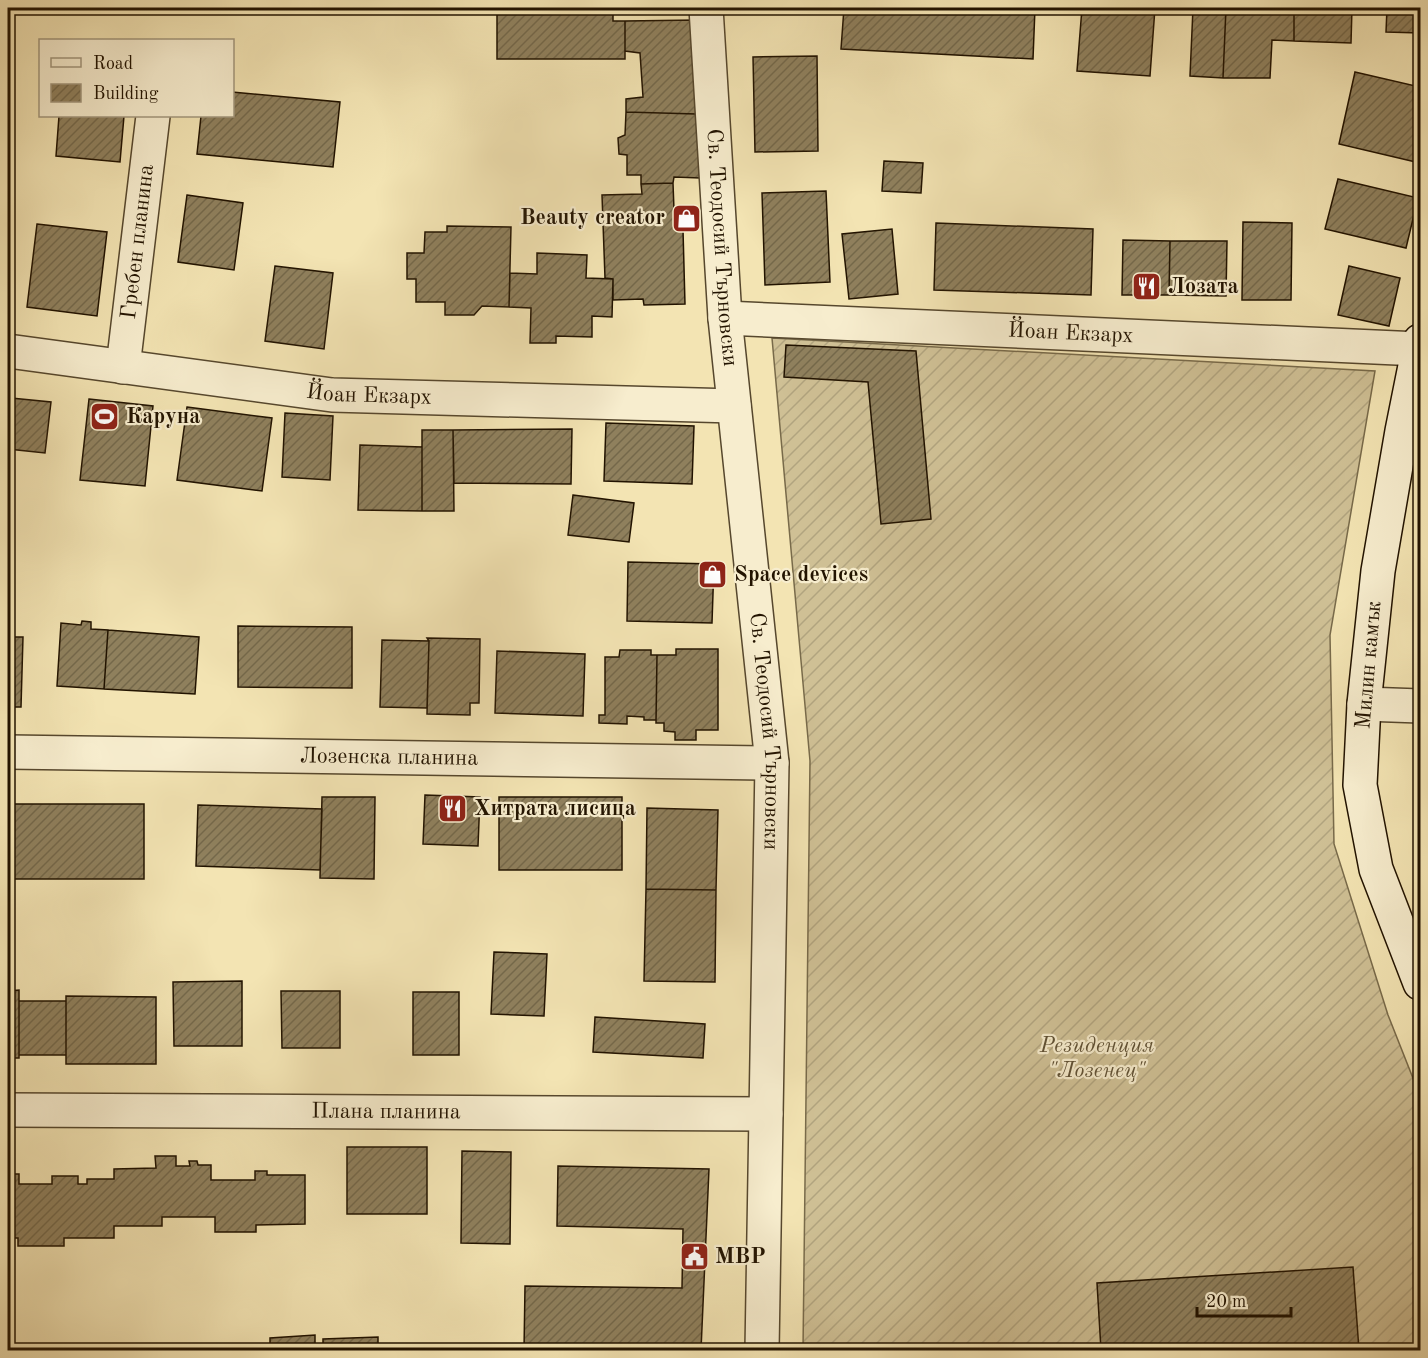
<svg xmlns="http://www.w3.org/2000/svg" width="1428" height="1358" font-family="'Old Standard TT',serif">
	<defs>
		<pattern id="garden-furrows" width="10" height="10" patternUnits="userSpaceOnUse" patternTransform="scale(1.5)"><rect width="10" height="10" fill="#cfc095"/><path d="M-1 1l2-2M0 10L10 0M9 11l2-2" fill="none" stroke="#b1a47f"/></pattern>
		<pattern id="building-hatch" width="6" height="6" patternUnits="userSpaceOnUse" patternTransform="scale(1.5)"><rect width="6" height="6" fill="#8f805d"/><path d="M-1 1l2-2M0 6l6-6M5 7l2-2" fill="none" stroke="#74684a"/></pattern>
	</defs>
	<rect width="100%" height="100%" fill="#f3e4b3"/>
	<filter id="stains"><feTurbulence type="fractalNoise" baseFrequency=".00333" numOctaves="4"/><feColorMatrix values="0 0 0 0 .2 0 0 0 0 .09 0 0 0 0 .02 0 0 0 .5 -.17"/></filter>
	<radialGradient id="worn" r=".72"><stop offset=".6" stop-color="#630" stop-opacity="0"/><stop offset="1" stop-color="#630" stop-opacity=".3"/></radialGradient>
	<!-- garden -->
	<path fill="url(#garden-furrows)" stroke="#786a4a" stroke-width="1.5" d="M 772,338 L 1375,371 L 1330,635 L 1334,844 L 1388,1015 L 1420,1096 L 1420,1350 L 803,1350 L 810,761 Z"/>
	<!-- building -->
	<path fill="url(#building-hatch)" stroke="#221300" stroke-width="1.5" d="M 188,8 L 239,8 L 239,10 Z
		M 497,8 L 613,8 L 613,21 L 625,21 L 625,59 L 497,59 Z
		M 738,8 L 802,8 L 802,10 L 738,13 Z
		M 844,8 L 1035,8 L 1033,59 L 841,49 Z
		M 1082,8 L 1155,8 L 1150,76 L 1077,71 Z
		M 1193,8 L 1226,8 L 1223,78 L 1190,76 Z
		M 1226,8 L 1294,8 L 1294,41 L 1272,40 L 1270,78 L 1223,78 Z
		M 1294,8 L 1352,8 L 1351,43 L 1294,41 Z
		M 1387,8 L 1420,8 L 1420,33 L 1386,32 Z
		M 697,20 L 696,114 L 626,112 L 626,99 L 643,97 L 640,53 L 625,51 L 625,21 Z
		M 817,56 L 818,151 L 755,152 L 753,57 Z
		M 1355,72 L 1420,87 L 1420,163 L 1339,144 Z
		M 232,92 L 340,102 L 333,167 L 197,154 L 201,116 L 232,116 Z
		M 626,112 L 696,114 L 700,178 L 674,177 L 673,183 L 641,184 L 641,175 L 627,175 L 627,155 L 619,154 L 618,138 L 625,135 Z
		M 59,116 L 124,116 L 120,162 L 56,156 Z
		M 884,161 L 923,163 L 921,193 L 882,191 Z
		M 1338,179 L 1418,198 L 1406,248 L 1325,229 Z
		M 673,183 L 674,210 L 694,210 L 695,230 L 683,230 L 685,304 L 644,305 L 643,299 L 613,300 L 613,279 L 605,278 L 602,195 L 642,194 L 641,184 Z
		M 826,191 L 830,282 L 765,285 L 762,193 Z
		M 187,195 L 243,203 L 234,270 L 178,262 Z
		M 1243,222 L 1292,223 L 1291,300 L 1242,300 Z
		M 936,223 L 1093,229 L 1091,295 L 934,290 Z
		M 37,224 L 107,232 L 97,316 L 27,307 Z
		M 447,226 L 511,227 L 509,307 L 482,306 L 474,315 L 445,315 L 445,302 L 416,302 L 416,279 L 407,279 L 407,253 L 424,253 L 425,232 L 447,232 Z
		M 892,229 L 898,294 L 849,299 L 842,234 Z
		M 1123,240 L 1170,241 L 1169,295 L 1122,295 Z
		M 1170,241 L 1227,241 L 1226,296 L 1169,295 Z
		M 537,253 L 587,255 L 586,278 L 613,279 L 612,317 L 592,316 L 592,337 L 556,336 L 556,343 L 530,343 L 531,308 L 509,307 L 510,273 L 537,274 Z
		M 275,266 L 333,273 L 324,349 L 265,341 Z
		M 1349,266 L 1400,278 L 1389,326 L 1338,315 Z
		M 786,345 L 916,351 L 931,519 L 881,524 L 868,382 L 784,377 Z
		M 11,398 L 51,402 L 45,453 L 8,449 L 8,429 Z
		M 89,399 L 153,406 L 145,486 L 80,480 Z
		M 187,407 L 272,418 L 262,491 L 177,480 Z
		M 285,413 L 333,416 L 330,480 L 282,477 Z
		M 606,423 L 694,426 L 692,484 L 604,481 Z
		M 572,429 L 571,484 L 454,483 L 453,430 Z
		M 422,430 L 453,430 L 454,511 L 422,511 Z
		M 360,445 L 422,447 L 422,511 L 358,510 Z
		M 573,495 L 634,503 L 629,542 L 568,535 Z
		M 628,562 L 714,564 L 712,623 L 627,621 Z
		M 82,621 L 91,622 L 91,629 L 108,630 L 104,689 L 57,686 L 61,623 L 81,625 Z
		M 238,626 L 352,627 L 352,688 L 238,687 Z
		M 108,630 L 199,637 L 195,694 L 104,689 Z
		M 8,637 L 23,637 L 21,707 L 8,707 Z
		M 427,638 L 480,639 L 479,703 L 470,703 L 470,715 L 427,714 L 429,641 Z
		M 382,640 L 429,641 L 427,708 L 380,707 Z
		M 676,649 L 718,649 L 718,730 L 696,730 L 696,740 L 675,740 L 675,732 L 664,731 L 664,723 L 656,723 L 657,655 L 676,655 Z
		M 620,650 L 651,650 L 651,655 L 657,655 L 656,720 L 644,720 L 644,717 L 627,716 L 627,724 L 599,723 L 599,715 L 605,715 L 605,657 L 619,657 Z
		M 497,651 L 585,654 L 583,716 L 495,713 Z
		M 425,795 L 480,797 L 478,846 L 423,844 Z
		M 322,797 L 375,797 L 374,879 L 320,878 Z
		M 499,797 L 622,797 L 622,870 L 499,870 Z
		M 8,804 L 144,804 L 144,879 L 8,879 Z
		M 198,805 L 322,809 L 320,870 L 196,866 Z
		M 647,808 L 718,810 L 716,890 L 646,889 Z
		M 646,889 L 716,890 L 715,982 L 644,981 Z
		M 494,952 L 547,954 L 544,1016 L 491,1014 Z
		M 242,981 L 242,1046 L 174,1046 L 173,982 Z
		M 19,990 L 19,1058 L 8,1058 L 8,991 Z
		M 281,991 L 340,991 L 340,1048 L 282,1048 Z
		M 413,992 L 459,992 L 459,1055 L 413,1055 Z
		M 66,996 L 156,997 L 156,1064 L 66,1064 Z
		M 19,1001 L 66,1001 L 66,1055 L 19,1055 Z
		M 595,1017 L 705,1024 L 703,1058 L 593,1052 Z
		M 347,1147 L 427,1147 L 427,1214 L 347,1214 Z
		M 462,1151 L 511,1152 L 510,1244 L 461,1243 Z
		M 155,1156 L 176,1156 L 176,1166 L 190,1166 L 189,1161 L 197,1161 L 198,1165 L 211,1165 L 211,1180 L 255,1180 L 255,1171 L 267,1171 L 267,1175 L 305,1175 L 305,1224 L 256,1225 L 256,1232 L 215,1232 L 215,1217 L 162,1217 L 162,1226 L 114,1226 L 114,1238 L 64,1238 L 64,1246 L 18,1246 L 18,1238 L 8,1238 L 8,1174 L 19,1174 L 19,1184 L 52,1184 L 52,1176 L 78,1176 L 78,1184 L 87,1184 L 87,1179 L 114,1179 L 114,1169 L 156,1168 Z
		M 558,1166 L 709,1169 L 701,1350 L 524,1350 L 525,1286 L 682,1288 L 683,1229 L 557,1226 Z
		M 1353,1267 L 1359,1350 L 1101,1350 L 1097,1283 Z
		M 315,1335 L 315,1350 L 270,1350 L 270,1338 Z
		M 378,1337 L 378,1350 L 323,1350 L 323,1339 Z"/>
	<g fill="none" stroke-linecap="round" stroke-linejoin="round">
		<defs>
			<g id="street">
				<path id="s1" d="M 706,8 L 725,318 L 772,763 L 762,1350"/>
				<path id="s2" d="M 725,318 L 1419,349"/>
				<path id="s3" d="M 8,351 L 332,395 L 734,406"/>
				<path id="s4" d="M 123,367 L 153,116"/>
				<path d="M 1364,704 L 1420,706"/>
				<path id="s5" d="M 8,752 L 772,763"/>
				<path id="s6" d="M 8,1110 L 766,1114"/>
			</g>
			<path id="secondary" d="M 1420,341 L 1402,431 L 1378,571 L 1364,704 L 1360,785 L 1376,869 L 1420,983"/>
		</defs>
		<!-- street casing -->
		<use href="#street" stroke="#56472d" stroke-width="36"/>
		<!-- secondary casing -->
		<use href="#secondary" stroke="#221300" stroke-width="36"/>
		<!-- street -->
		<use href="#street" stroke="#f7edce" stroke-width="33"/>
		<!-- secondary -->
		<use href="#secondary" stroke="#f7edce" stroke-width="33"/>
	</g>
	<!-- icons -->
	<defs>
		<symbol id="shop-square" viewBox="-11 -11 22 22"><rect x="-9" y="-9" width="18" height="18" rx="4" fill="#8f2418" stroke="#f7edce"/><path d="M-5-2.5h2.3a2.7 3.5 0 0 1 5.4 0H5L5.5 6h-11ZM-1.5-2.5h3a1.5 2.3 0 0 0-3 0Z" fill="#fff"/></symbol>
		<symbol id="restaurant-square" viewBox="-11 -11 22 22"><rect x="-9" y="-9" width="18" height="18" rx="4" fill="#8f2418" stroke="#f7edce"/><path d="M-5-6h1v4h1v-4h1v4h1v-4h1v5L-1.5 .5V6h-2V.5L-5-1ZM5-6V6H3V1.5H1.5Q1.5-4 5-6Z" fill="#fff"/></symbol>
		<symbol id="stadium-square" viewBox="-11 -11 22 22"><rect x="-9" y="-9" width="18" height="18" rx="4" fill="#8f2418" stroke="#f7edce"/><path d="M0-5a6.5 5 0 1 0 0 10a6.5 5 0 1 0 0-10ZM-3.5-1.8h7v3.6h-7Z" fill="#fff"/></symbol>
		<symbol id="civic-square" viewBox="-11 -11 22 22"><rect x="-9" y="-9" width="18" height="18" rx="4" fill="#8f2418" stroke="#f7edce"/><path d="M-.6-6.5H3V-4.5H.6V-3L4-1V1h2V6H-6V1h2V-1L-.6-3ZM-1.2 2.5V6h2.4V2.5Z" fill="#fff"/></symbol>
	</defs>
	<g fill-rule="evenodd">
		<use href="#shop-square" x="670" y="202" width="33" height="33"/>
		<use href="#restaurant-square" x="1130" y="270" width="33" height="33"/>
		<use href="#stadium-square" x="88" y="400" width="33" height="33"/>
		<use href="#shop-square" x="696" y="558" width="33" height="33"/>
		<use href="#restaurant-square" x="436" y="792" width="33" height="33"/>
		<use href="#civic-square" x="678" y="1240" width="33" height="33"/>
	</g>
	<g text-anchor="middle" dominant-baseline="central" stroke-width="4.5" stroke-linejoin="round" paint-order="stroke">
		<!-- poi labels -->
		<g font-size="22" font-weight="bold" fill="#221300" stroke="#f7edce" text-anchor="start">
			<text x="665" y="218" text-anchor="end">Beauty creator</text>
			<text x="1168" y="287">Лозата</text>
			<text x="126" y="417">Каруна</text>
			<text x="734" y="575">Space devices</text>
			<text x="474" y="809">Хитрата лисица</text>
			<text x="715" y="1257">МВР</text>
		</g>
		<!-- street labels -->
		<g font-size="22" fill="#221300" stroke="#f7edce">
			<text stroke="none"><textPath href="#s4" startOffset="126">Гребен планина</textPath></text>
			<text stroke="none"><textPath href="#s1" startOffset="240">Св. Теодосий Търновски</textPath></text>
			<text stroke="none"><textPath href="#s2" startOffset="346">Йоан Екзарх</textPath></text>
			<text stroke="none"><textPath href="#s3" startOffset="364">Йоан Екзарх</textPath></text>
			<text transform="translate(1369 665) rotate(-85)">Милин камък</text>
			<text stroke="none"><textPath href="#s1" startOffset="726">Св. Теодосий Търновски</textPath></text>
			<text stroke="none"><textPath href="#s5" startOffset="381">Лозенска планина</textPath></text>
			<text stroke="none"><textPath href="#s6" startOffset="378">Плана планина</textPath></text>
		</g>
		<!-- park labels -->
		<g font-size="22" font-style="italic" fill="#5f5034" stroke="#f7edce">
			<text x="1097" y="1046">Резиденция<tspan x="1097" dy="25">"Лозенец"</tspan></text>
		</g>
	</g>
	<!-- margin -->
	<rect width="1428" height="1358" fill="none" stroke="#f3e4b3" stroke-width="30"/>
	<rect x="9" y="9" width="1410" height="1340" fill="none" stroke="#221300" stroke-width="3"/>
	<rect x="15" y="15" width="1398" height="1328" fill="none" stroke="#221300" stroke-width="1.5"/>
	<!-- legend -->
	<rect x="39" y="39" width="195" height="78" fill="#f7edce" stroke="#a2967c" stroke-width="1.5"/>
	<rect x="51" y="58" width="30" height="9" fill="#f7edce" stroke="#a2967c" stroke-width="1.5"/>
	<text x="93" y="69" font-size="18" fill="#221300">Road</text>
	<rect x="51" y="84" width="30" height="18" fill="url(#building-hatch)" stroke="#a2967c" stroke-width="1.5"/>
	<text x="93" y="99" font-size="18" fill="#221300">Building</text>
	<!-- scale -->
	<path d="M1197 1307v9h94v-9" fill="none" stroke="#221300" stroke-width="3"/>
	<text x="1206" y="1307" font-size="18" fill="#221300" stroke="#f7edce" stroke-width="4.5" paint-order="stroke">20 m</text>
	<rect width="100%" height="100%" filter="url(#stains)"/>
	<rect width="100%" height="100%" fill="url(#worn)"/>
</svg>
